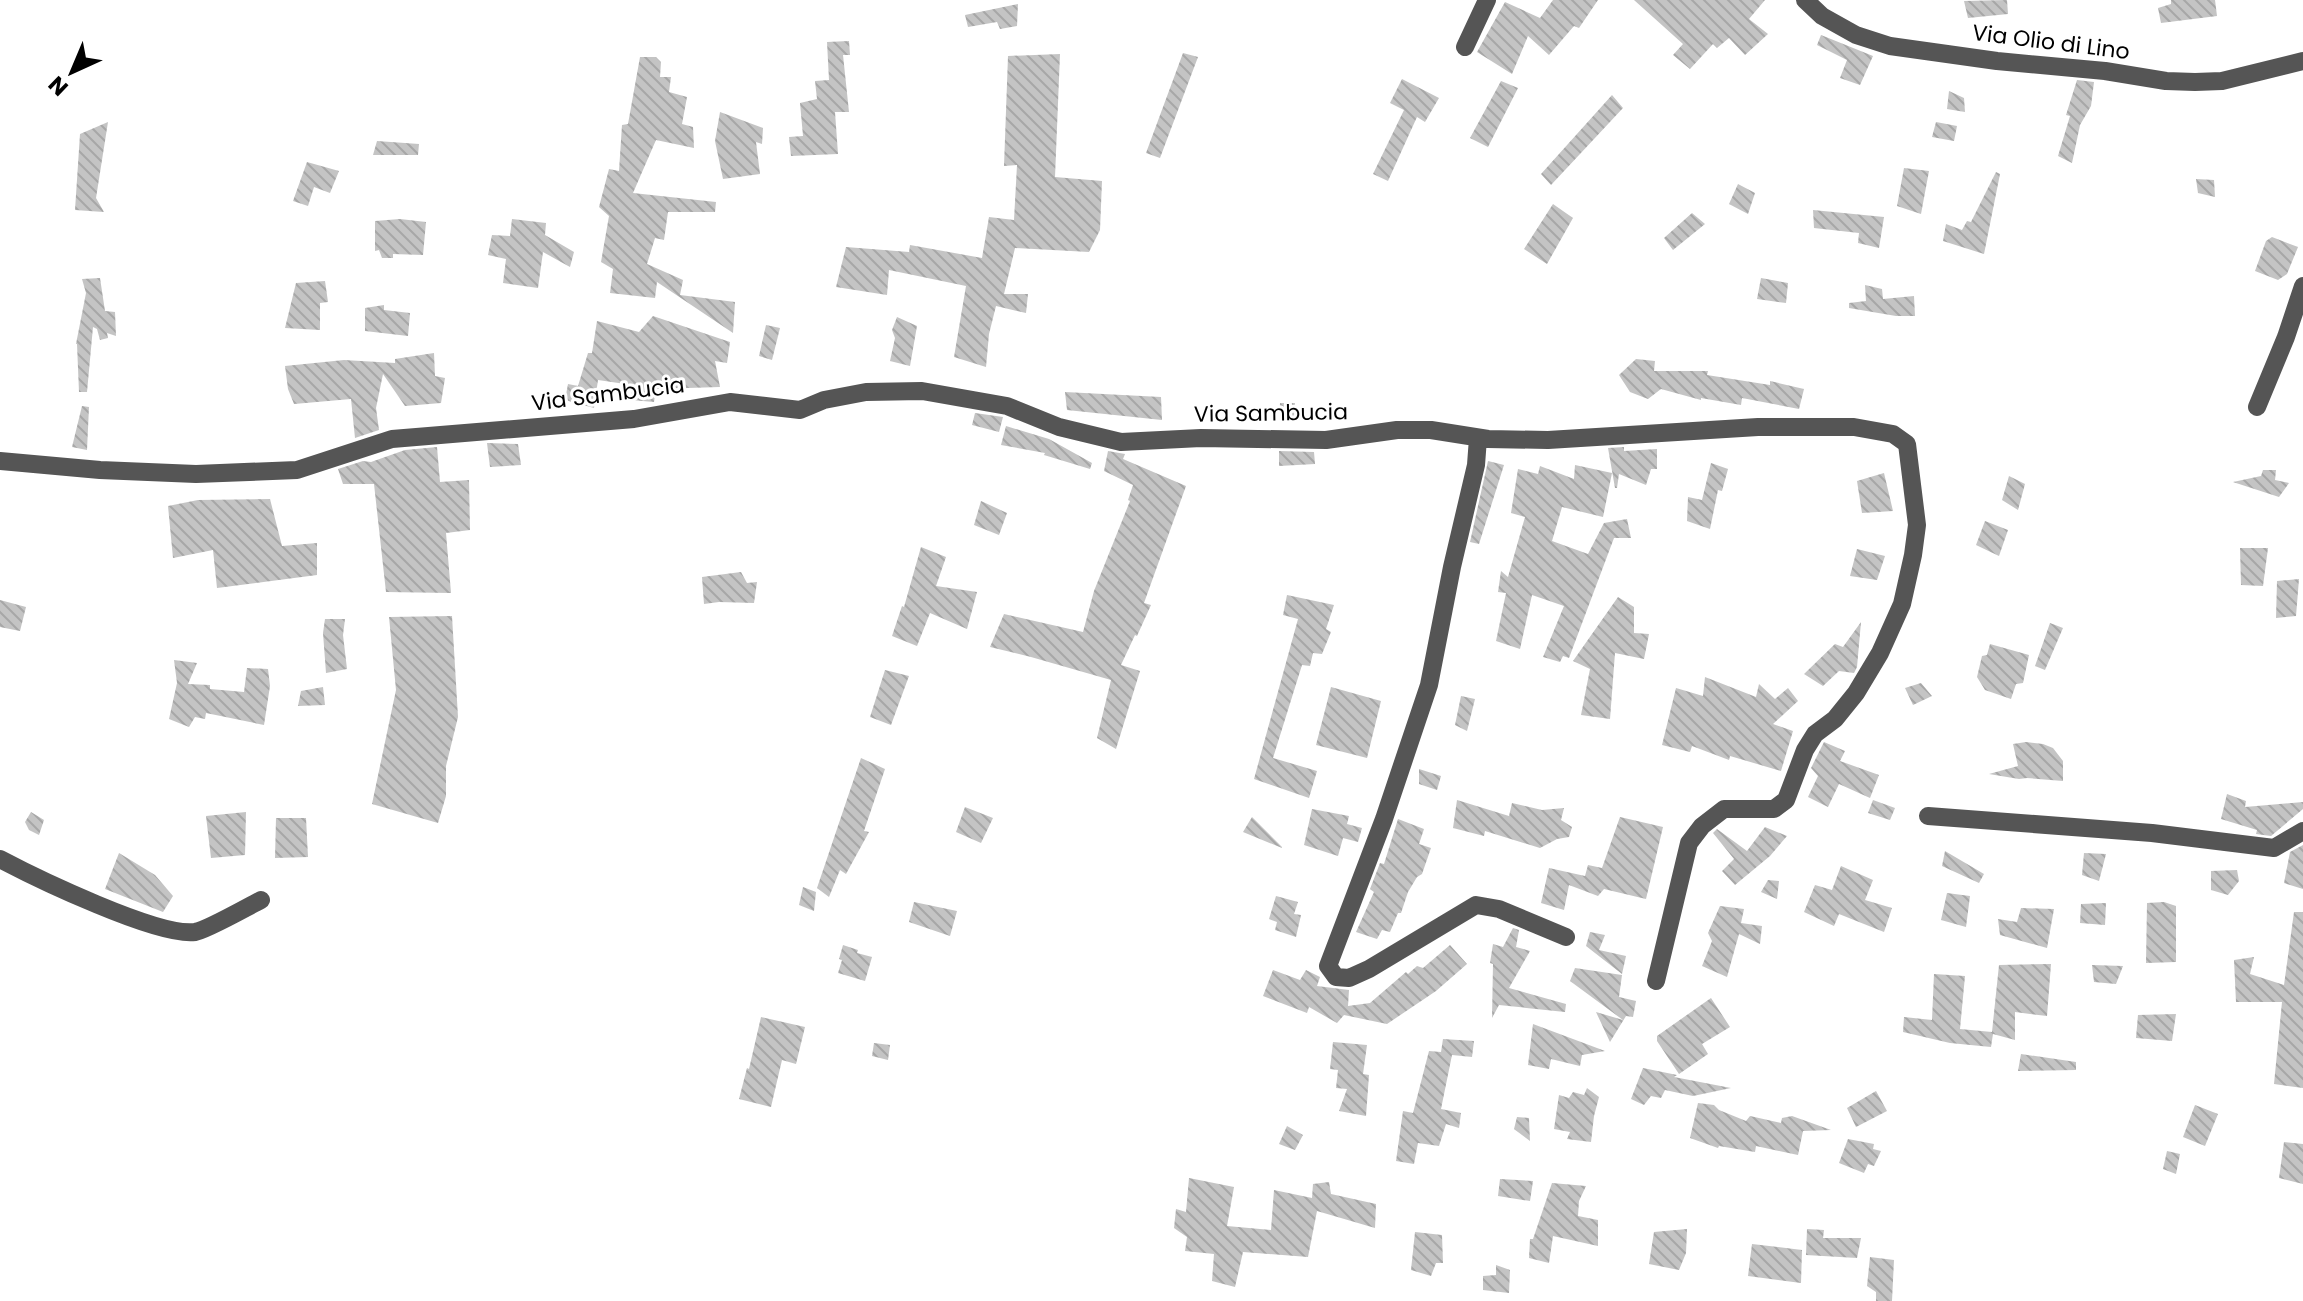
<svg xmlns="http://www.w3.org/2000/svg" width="2303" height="1301" font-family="Poppins,sans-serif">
	<defs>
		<pattern id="building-back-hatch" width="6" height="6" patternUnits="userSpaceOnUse" patternTransform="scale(2)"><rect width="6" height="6" fill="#c4c4c4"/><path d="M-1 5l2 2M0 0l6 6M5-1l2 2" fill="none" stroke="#a7a7a7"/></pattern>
	</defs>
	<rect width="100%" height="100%" fill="#fff"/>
	<!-- building -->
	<path fill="url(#building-back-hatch)" d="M 1553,0 L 1598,0 L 1579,28 L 1574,26 L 1549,55 L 1528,36 L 1512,74 L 1477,52 L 1505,2 L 1540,18 Z
		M 1634,0 L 1765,0 L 1749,19 L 1768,34 L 1745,55 L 1729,38 L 1717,48 L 1713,44 L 1690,69 L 1673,55 L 1683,44 Z
		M 2007,0 L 2008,14 L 1968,18 L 1964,1 Z
		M 2171,0 L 2215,0 L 2217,16 L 2161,23 L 2158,8 L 2171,4 Z
		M 1018,4 L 1017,26 L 1000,29 L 997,22 L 968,27 L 965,15 Z
		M 1821,35 L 1873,56 L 1860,85 L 1840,78 L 1847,60 L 1817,45 Z
		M 849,41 L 850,55 L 843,55 L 849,112 L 835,112 L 838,154 L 791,156 L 789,137 L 803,136 L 800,103 L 817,99 L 815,81 L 829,80 L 827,42 Z
		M 1183,53 L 1198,57 L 1160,158 L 1146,153 Z
		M 1060,54 L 1055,177 L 1102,181 L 1100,230 L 1089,252 L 1015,248 L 1004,294 L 1028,294 L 1026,313 L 996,306 L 989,334 L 986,367 L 954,357 L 966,286 L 889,270 L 887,295 L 836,287 L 846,247 L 909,252 L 910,245 L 982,258 L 989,217 L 1014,220 L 1017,165 L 1004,166 L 1008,56 Z
		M 640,57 L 656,57 L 661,62 L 660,77 L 671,77 L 669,92 L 687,97 L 682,124 L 693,127 L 694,148 L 656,140 L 633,193 L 716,202 L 715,212 L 668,212 L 664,240 L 655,238 L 647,264 L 683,280 L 680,295 L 735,302 L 733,333 L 657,282 L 655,298 L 610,293 L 613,269 L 601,262 L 609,216 L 599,207 L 609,169 L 619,171 L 622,125 L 628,124 Z
		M 1402,79 L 1439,98 L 1425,122 L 1417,117 L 1388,181 L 1373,174 L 1404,110 L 1390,103 Z
		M 2077,80 L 2094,82 L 2091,106 L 2080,125 L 2072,163 L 2058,156 L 2070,116 L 2066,115 Z
		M 1501,81 L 1518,88 L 1488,147 L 1470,138 Z
		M 1949,91 L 1964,98 L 1965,112 L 1947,109 Z
		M 1612,95 L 1623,108 L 1551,185 L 1541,174 Z
		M 720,112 L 763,128 L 762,144 L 756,142 L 760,174 L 723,179 L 715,141 Z
		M 108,122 L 96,198 L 104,212 L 75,210 L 80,134 Z
		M 1936,122 L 1957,126 L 1954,141 L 1932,137 Z
		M 377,141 L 419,144 L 418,155 L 373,155 Z
		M 307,162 L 339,171 L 330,193 L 314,187 L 308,206 L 293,201 Z
		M 1904,168 L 1929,171 L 1921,214 L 1897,206 Z
		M 1996,172 L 2000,174 L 1984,254 L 1943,241 L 1946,224 L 1962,230 L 1967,221 L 1971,222 Z
		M 2196,179 L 2214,180 L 2215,197 L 2198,193 Z
		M 1738,184 L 1755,193 L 1748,214 L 1729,204 Z
		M 1553,204 L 1573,218 L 1547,264 L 1524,249 Z
		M 1813,210 L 1884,217 L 1879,248 L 1858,243 L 1859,233 L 1814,228 Z
		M 1692,213 L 1705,224 L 1673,250 L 1664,238 Z
		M 400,219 L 426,222 L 423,255 L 393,254 L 393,258 L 382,258 L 379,250 L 375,251 L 375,221 Z
		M 512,219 L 546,223 L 545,235 L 574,252 L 570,267 L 543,252 L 538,288 L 503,283 L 506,259 L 488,255 L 492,235 L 510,236 Z
		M 2272,237 L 2298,247 L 2287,274 L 2278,280 L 2255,271 L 2266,241 Z
		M 100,278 L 105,311 L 115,312 L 116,336 L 107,333 L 108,338 L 100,340 L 97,329 L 93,327 L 87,392 L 79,392 L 77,344 L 76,344 L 86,293 L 82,279 Z
		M 1761,278 L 1788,283 L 1786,303 L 1757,299 Z
		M 325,281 L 328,302 L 320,303 L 320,330 L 285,328 L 296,283 Z
		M 1865,285 L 1882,289 L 1883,299 L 1914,296 L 1915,316 L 1896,316 L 1849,308 L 1849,303 L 1866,301 Z
		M 384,305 L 384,310 L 410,313 L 408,336 L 365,331 L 365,308 Z
		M 653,316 L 730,342 L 727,363 L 715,361 L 720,387 L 656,389 L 654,402 L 631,400 L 632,385 L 598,380 L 594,408 L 565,400 L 568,384 L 578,386 L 588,353 L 592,353 L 597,321 L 639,332 Z
		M 897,317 L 917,326 L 910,366 L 890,361 L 895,338 L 892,330 Z
		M 766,325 L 780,328 L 772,360 L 759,356 Z
		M 434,353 L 435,376 L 445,378 L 441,403 L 405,406 L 383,374 L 376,408 L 379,430 L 355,438 L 351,399 L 294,404 L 288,389 L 285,366 L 344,360 L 395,363 L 395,359 Z
		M 1636,359 L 1655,361 L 1654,371 L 1708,371 L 1707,375 L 1770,385 L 1770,381 L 1804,389 L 1799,409 L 1742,398 L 1741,405 L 1701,398 L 1701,400 L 1661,389 L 1648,399 L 1630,392 L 1619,375 Z
		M 1065,392 L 1161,397 L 1162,420 L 1067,410 Z
		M 1280,403 L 1295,403 L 1294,422 L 1279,420 Z
		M 82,406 L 89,407 L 87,450 L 72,447 Z
		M 975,413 L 1003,417 L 999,432 L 972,425 Z
		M 1006,426 L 1049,439 L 1092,463 L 1090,469 L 1044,455 L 1045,453 L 1001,445 Z
		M 487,443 L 518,444 L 521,465 L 490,467 Z
		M 437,447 L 440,482 L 469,480 L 470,530 L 446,533 L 451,593 L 386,592 L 374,484 L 343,484 L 338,469 L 363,461 L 371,462 L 405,450 Z
		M 1624,447 L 1624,451 L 1657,449 L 1657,469 L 1651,469 L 1646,485 L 1619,474 L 1617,488 L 1615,488 L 1608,448 Z
		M 1108,451 L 1125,454 L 1123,459 L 1186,486 L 1144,603 L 1151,605 L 1137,636 L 1135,635 L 1121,665 L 1140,671 L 1116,749 L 1097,738 L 1111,680 L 1031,657 L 990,647 L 1004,614 L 1083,632 L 1094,591 L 1130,501 L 1128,500 L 1133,485 L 1104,471 Z
		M 1279,451 L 1314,452 L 1315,464 L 1279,466 Z
		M 1488,461 L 1504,465 L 1479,544 L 1470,542 Z
		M 1711,463 L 1728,469 L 1722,491 L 1718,490 L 1710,529 L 1687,521 L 1688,497 L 1702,500 Z
		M 1575,465 L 1612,473 L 1603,517 L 1562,507 L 1552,541 L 1588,554 L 1604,523 L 1627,519 L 1631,538 L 1614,538 L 1569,658 L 1563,656 L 1560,662 L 1543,657 L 1564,606 L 1532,595 L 1520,649 L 1496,641 L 1506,593 L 1498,592 L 1501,571 L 1508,577 L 1525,517 L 1511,513 L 1518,469 L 1538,474 L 1540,466 L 1574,479 Z
		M 2263,470 L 2276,470 L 2275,480 L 2289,483 L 2279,497 L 2233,482 L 2261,476 Z
		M 1884,473 L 1893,511 L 1862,513 L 1857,481 Z
		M 2009,476 L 2025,484 L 2018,510 L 2002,500 Z
		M 270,499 L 282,546 L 317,543 L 317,575 L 217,588 L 213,550 L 173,558 L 168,506 L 198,500 Z
		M 981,501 L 1007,513 L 999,535 L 974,525 Z
		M 1985,521 L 2008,530 L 1999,556 L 1976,545 Z
		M 921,547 L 946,557 L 936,586 L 977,592 L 967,629 L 930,613 L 917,646 L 892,636 L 902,606 L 904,607 Z
		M 2240,548 L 2268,548 L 2263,586 L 2241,585 Z
		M 1857,549 L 1885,556 L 1877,580 L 1850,576 Z
		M 741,572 L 747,583 L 757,582 L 754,603 L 719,602 L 704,604 L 702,577 Z
		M 2299,579 L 2296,616 L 2276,618 L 2277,581 Z
		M 1287,595 L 1334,605 L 1326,629 L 1331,632 L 1322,654 L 1313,653 L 1310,666 L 1302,665 L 1273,758 L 1317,771 L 1309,798 L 1254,779 L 1298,619 L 1283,615 Z
		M 1618,597 L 1634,607 L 1634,633 L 1649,634 L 1644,659 L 1615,653 L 1610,719 L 1581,715 L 1590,669 L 1573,661 Z
		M 0,600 L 26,607 L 20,631 L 0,627 Z
		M 452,616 L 458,717 L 446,766 L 446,796 L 438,823 L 372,804 L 396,690 L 389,617 Z
		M 325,619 L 345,619 L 343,635 L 347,669 L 326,673 L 323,633 Z
		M 1861,622 L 1857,667 L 1854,673 L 1839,671 L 1823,686 L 1804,674 L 1835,644 L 1843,647 Z
		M 2050,623 L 2063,628 L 2045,670 L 2035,666 Z
		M 1990,644 L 2029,655 L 2023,683 L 2016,684 L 2011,699 L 1985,690 L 1977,677 L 1982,656 L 1987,655 Z
		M 174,660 L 197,663 L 188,684 L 210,685 L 210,689 L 244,692 L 247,668 L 268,669 L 270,686 L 264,725 L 206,713 L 205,719 L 195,717 L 189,727 L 169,719 L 177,683 Z
		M 885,670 L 909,676 L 891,725 L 870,717 Z
		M 1705,677 L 1756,697 L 1759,684 L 1775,699 L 1788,688 L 1798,701 L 1773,724 L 1793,731 L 1781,771 L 1730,756 L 1729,760 L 1692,746 L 1690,752 L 1662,745 L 1676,688 L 1703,696 Z
		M 1921,683 L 1932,696 L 1913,705 L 1905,688 Z
		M 323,687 L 325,705 L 298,706 L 301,691 Z
		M 1331,687 L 1381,701 L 1367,758 L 1316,745 Z
		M 1461,696 L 1475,699 L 1467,731 L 1455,725 Z
		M 1824,742 L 1845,751 L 1840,761 L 1879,775 L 1870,798 L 1839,784 L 1828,807 L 1808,797 L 1818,776 L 1811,768 Z
		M 2026,742 L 2043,744 L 2053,748 L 2063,761 L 2063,781 L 2027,778 L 2019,779 L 1989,774 L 2018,766 L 2013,744 Z
		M 861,758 L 885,769 L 864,831 L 869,832 L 846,874 L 840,870 L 829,897 L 817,888 Z
		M 1419,769 L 1441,776 L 1437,790 L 1419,784 Z
		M 2227,794 L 2246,801 L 2245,807 L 2303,802 L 2303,809 L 2271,836 L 2256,834 L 2257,830 L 2221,819 Z
		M 1457,800 L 1509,816 L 1512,803 L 1542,810 L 1564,808 L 1561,820 L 1572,827 L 1569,837 L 1557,839 L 1540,848 L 1485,831 L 1484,836 L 1453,828 Z
		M 1873,800 L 1895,808 L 1890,820 L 1868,813 Z
		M 965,807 L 993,818 L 981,843 L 956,832 Z
		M 1312,809 L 1349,816 L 1347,824 L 1362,828 L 1358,842 L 1343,838 L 1338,856 L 1304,845 Z
		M 31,812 L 44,820 L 39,835 L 29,830 L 25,822 Z
		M 246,812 L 245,855 L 211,858 L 206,816 Z
		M 1252,817 L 1282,847 L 1282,848 L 1243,832 Z
		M 1620,817 L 1663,827 L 1646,899 L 1604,889 L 1598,896 L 1569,885 L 1564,910 L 1541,903 L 1549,868 L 1585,876 L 1588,865 L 1602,868 Z
		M 276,818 L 306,818 L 308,857 L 275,858 Z
		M 1398,819 L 1424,829 L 1419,844 L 1431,848 L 1422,874 L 1417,877 L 1408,892 L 1401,913 L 1398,913 L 1390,932 L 1382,930 L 1377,939 L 1356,932 L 1374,892 L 1370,889 L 1380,863 L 1384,864 Z
		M 1765,827 L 1787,836 L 1770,856 L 1735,885 L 1722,871 L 1734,859 L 1713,833 L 1717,829 L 1747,851 Z
		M 2303,845 L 2303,889 L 2284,883 L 2290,852 Z
		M 1945,851 L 1984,874 L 1979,883 L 1942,866 Z
		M 119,853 L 155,875 L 173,896 L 163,912 L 105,889 Z
		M 2084,853 L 2106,854 L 2099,881 L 2082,875 Z
		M 1841,866 L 1873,880 L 1865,900 L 1892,908 L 1884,932 L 1839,914 L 1834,926 L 1804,912 L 1815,885 L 1832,890 Z
		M 2237,870 L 2239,881 L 2228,895 L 2211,890 L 2211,871 Z
		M 1768,880 L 1779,881 L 1777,899 L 1761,892 Z
		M 803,887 L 816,892 L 814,911 L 799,905 Z
		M 1947,893 L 1970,896 L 1966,927 L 1941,920 Z
		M 1276,896 L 1298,902 L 1294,914 L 1301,915 L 1296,937 L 1275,930 L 1277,922 L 1269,919 Z
		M 914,902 L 957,911 L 950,936 L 909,922 Z
		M 2164,902 L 2176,906 L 2176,962 L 2146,963 L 2147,903 Z
		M 2106,903 L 2105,925 L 2080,923 L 2081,904 Z
		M 1720,906 L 1744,909 L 1741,923 L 1762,926 L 1760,944 L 1739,934 L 1727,977 L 1702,966 L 1712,941 L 1708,933 Z
		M 2021,908 L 2054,909 L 2047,948 L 2000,935 L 1998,919 L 2017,922 Z
		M 2294,912 L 2303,912 L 2303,1088 L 2274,1084 L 2282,1002 L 2236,1002 L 2234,960 L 2254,957 L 2250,974 L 2284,985 Z
		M 1513,928 L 1519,930 L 1516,947 L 1530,951 L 1509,988 L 1566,1004 L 1565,1012 L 1499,1005 L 1492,1018 L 1493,964 L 1490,963 L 1493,944 L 1503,947 Z
		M 1590,932 L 1605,935 L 1599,950 L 1626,956 L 1622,974 L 1586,946 Z
		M 843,945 L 858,950 L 857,953 L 872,957 L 865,981 L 838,973 L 842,960 L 839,959 Z
		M 1450,945 L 1467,964 L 1436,991 L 1387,1024 L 1344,1015 L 1337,1023 L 1309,1007 L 1307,1013 L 1263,996 L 1273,970 L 1300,980 L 1306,970 L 1320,977 L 1317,986 L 1349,990 L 1348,1006 L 1370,1003 L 1406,972 L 1408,974 L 1417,966 L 1423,968 Z
		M 2051,964 L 2047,1016 L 2015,1012 L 2015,1040 L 1993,1034 L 1991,1047 L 1950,1043 L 1903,1032 L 1904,1017 L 1932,1020 L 1934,974 L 1965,976 L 1960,1029 L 1992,1032 L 1999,965 Z
		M 2092,965 L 2123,966 L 2116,984 L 2094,982 Z
		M 1575,968 L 1622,975 L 1619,997 L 1636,1001 L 1633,1017 L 1626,1016 L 1610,1042 L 1596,1012 L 1623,1020 L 1570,981 Z
		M 1711,998 L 1730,1027 L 1702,1044 L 1708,1054 L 1679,1074 L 1657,1041 L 1657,1036 Z
		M 2176,1014 L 2172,1041 L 2136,1038 L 2138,1015 Z
		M 761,1017 L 805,1027 L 796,1064 L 782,1060 L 771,1107 L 739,1099 L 747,1068 L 749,1069 Z
		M 1533,1024 L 1605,1051 L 1582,1055 L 1580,1066 L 1551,1059 L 1549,1069 L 1528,1065 Z
		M 1443,1039 L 1474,1041 L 1472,1057 L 1452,1055 L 1441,1109 L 1461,1113 L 1459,1128 L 1446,1124 L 1439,1146 L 1418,1143 L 1414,1164 L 1396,1161 L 1403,1111 L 1413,1113 L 1429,1051 L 1441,1052 Z
		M 1333,1042 L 1367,1045 L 1363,1074 L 1369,1075 L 1366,1116 L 1339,1111 L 1347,1089 L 1336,1088 L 1338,1070 L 1330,1069 Z
		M 874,1043 L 890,1045 L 888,1060 L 872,1056 Z
		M 2021,1054 L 2076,1062 L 2076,1070 L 2018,1071 Z
		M 1643,1068 L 1677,1075 L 1674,1077 L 1731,1088 L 1693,1096 L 1665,1090 L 1661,1098 L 1651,1096 L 1644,1105 L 1631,1099 Z
		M 1587,1088 L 1599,1097 L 1594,1116 L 1591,1142 L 1567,1139 L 1570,1132 L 1554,1129 L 1559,1095 L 1569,1098 L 1573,1092 L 1584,1095 Z
		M 1876,1091 L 1887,1111 L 1856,1127 L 1847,1108 Z
		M 1698,1103 L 1714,1105 L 1719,1110 L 1746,1121 L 1750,1116 L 1781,1123 L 1782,1118 L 1792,1116 L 1831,1130 L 1803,1131 L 1798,1155 L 1756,1146 L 1755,1152 L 1719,1146 L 1718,1148 L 1690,1138 Z
		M 2195,1105 L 2218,1114 L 2205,1146 L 2183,1137 Z
		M 1517,1117 L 1529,1118 L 1530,1141 L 1514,1129 Z
		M 1287,1126 L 1303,1135 L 1295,1150 L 1279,1144 Z
		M 1848,1139 L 1874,1144 L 1873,1149 L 1881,1151 L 1874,1166 L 1868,1164 L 1864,1173 L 1839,1163 Z
		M 2284,1142 L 2303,1144 L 2303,1184 L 2279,1178 Z
		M 2167,1151 L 2180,1154 L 2176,1174 L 2163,1169 Z
		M 1189,1178 L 1234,1187 L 1227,1226 L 1271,1230 L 1274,1190 L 1312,1198 L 1313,1184 L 1329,1182 L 1331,1194 L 1376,1204 L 1375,1228 L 1317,1211 L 1308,1257 L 1243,1252 L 1235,1287 L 1212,1281 L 1214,1254 L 1185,1251 L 1187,1237 L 1174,1228 L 1176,1209 L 1186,1212 Z
		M 1500,1179 L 1533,1181 L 1530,1201 L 1498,1196 Z
		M 1552,1183 L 1586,1186 L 1579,1201 L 1578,1216 L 1598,1220 L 1598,1246 L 1553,1236 L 1549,1263 L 1529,1258 L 1530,1239 L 1533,1239 Z
		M 1687,1229 L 1686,1253 L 1679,1270 L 1649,1264 L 1654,1232 Z
		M 1807,1229 L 1824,1230 L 1823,1238 L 1861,1238 L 1857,1258 L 1806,1255 Z
		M 1415,1232 L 1442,1235 L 1443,1263 L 1436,1263 L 1431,1276 L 1411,1270 Z
		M 1752,1244 L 1802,1250 L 1801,1283 L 1748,1276 Z
		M 1870,1257 L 1894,1260 L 1892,1301 L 1876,1301 L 1876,1292 L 1867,1286 Z
		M 1496,1265 L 1510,1270 L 1509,1293 L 1483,1290 L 1483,1276 L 1496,1275 Z"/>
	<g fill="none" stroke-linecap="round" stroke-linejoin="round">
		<!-- minor -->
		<path stroke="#555" stroke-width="18" d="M 1805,0 L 1822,16 L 1856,35 L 1890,46 L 1997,61 L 2105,71 L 2166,81 L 2195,82 L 2222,81 L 2303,61
			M 1465,47 L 1487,0
			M 2257,407 L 2286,337 L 2303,286
			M 1478,438 L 1476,465 L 1452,567 L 1429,685 L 1384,819 L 1328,966 L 1336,977 L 1349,978 L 1369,969 L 1476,905 L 1499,909 L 1566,937
			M 0,461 L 100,470 L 196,474 L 297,470 L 392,439 L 634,419 L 730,402 L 800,410 L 824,400 L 866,392 L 922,391 L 1007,406 L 1059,427 L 1121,442 L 1201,438 L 1326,440 L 1397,430 L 1431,430 L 1488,439 L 1548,440 L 1758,427 L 1854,427 L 1893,434 L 1907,444 L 1917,525 L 1913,555 L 1902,604 L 1880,653 L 1856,693 L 1835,719 L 1815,734 L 1805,750 L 1786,800 L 1774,809 L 1724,809 L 1702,826 L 1689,843 L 1656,981
			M 1928,816 L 2152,833 L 2274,848 L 2303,831
			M 0,859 C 36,878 158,937 195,932 C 207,930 247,907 261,900"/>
	</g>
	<g text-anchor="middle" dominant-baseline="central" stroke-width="6" stroke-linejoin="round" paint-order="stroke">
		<!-- street labels -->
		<g font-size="22" fill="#000" stroke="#fff">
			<text transform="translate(2051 42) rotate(7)">Via Olio di Lino</text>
			<text transform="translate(608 394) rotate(-7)">Via Sambucia</text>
			<text transform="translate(1271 413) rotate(-1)">Via Sambucia</text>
		</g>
	</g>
	<!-- north arrow -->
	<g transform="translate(72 72) rotate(224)" stroke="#ffffff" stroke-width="6" paint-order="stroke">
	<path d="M0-6L14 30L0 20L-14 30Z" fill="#000000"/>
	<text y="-12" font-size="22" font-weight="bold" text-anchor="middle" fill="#000000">N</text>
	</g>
</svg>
